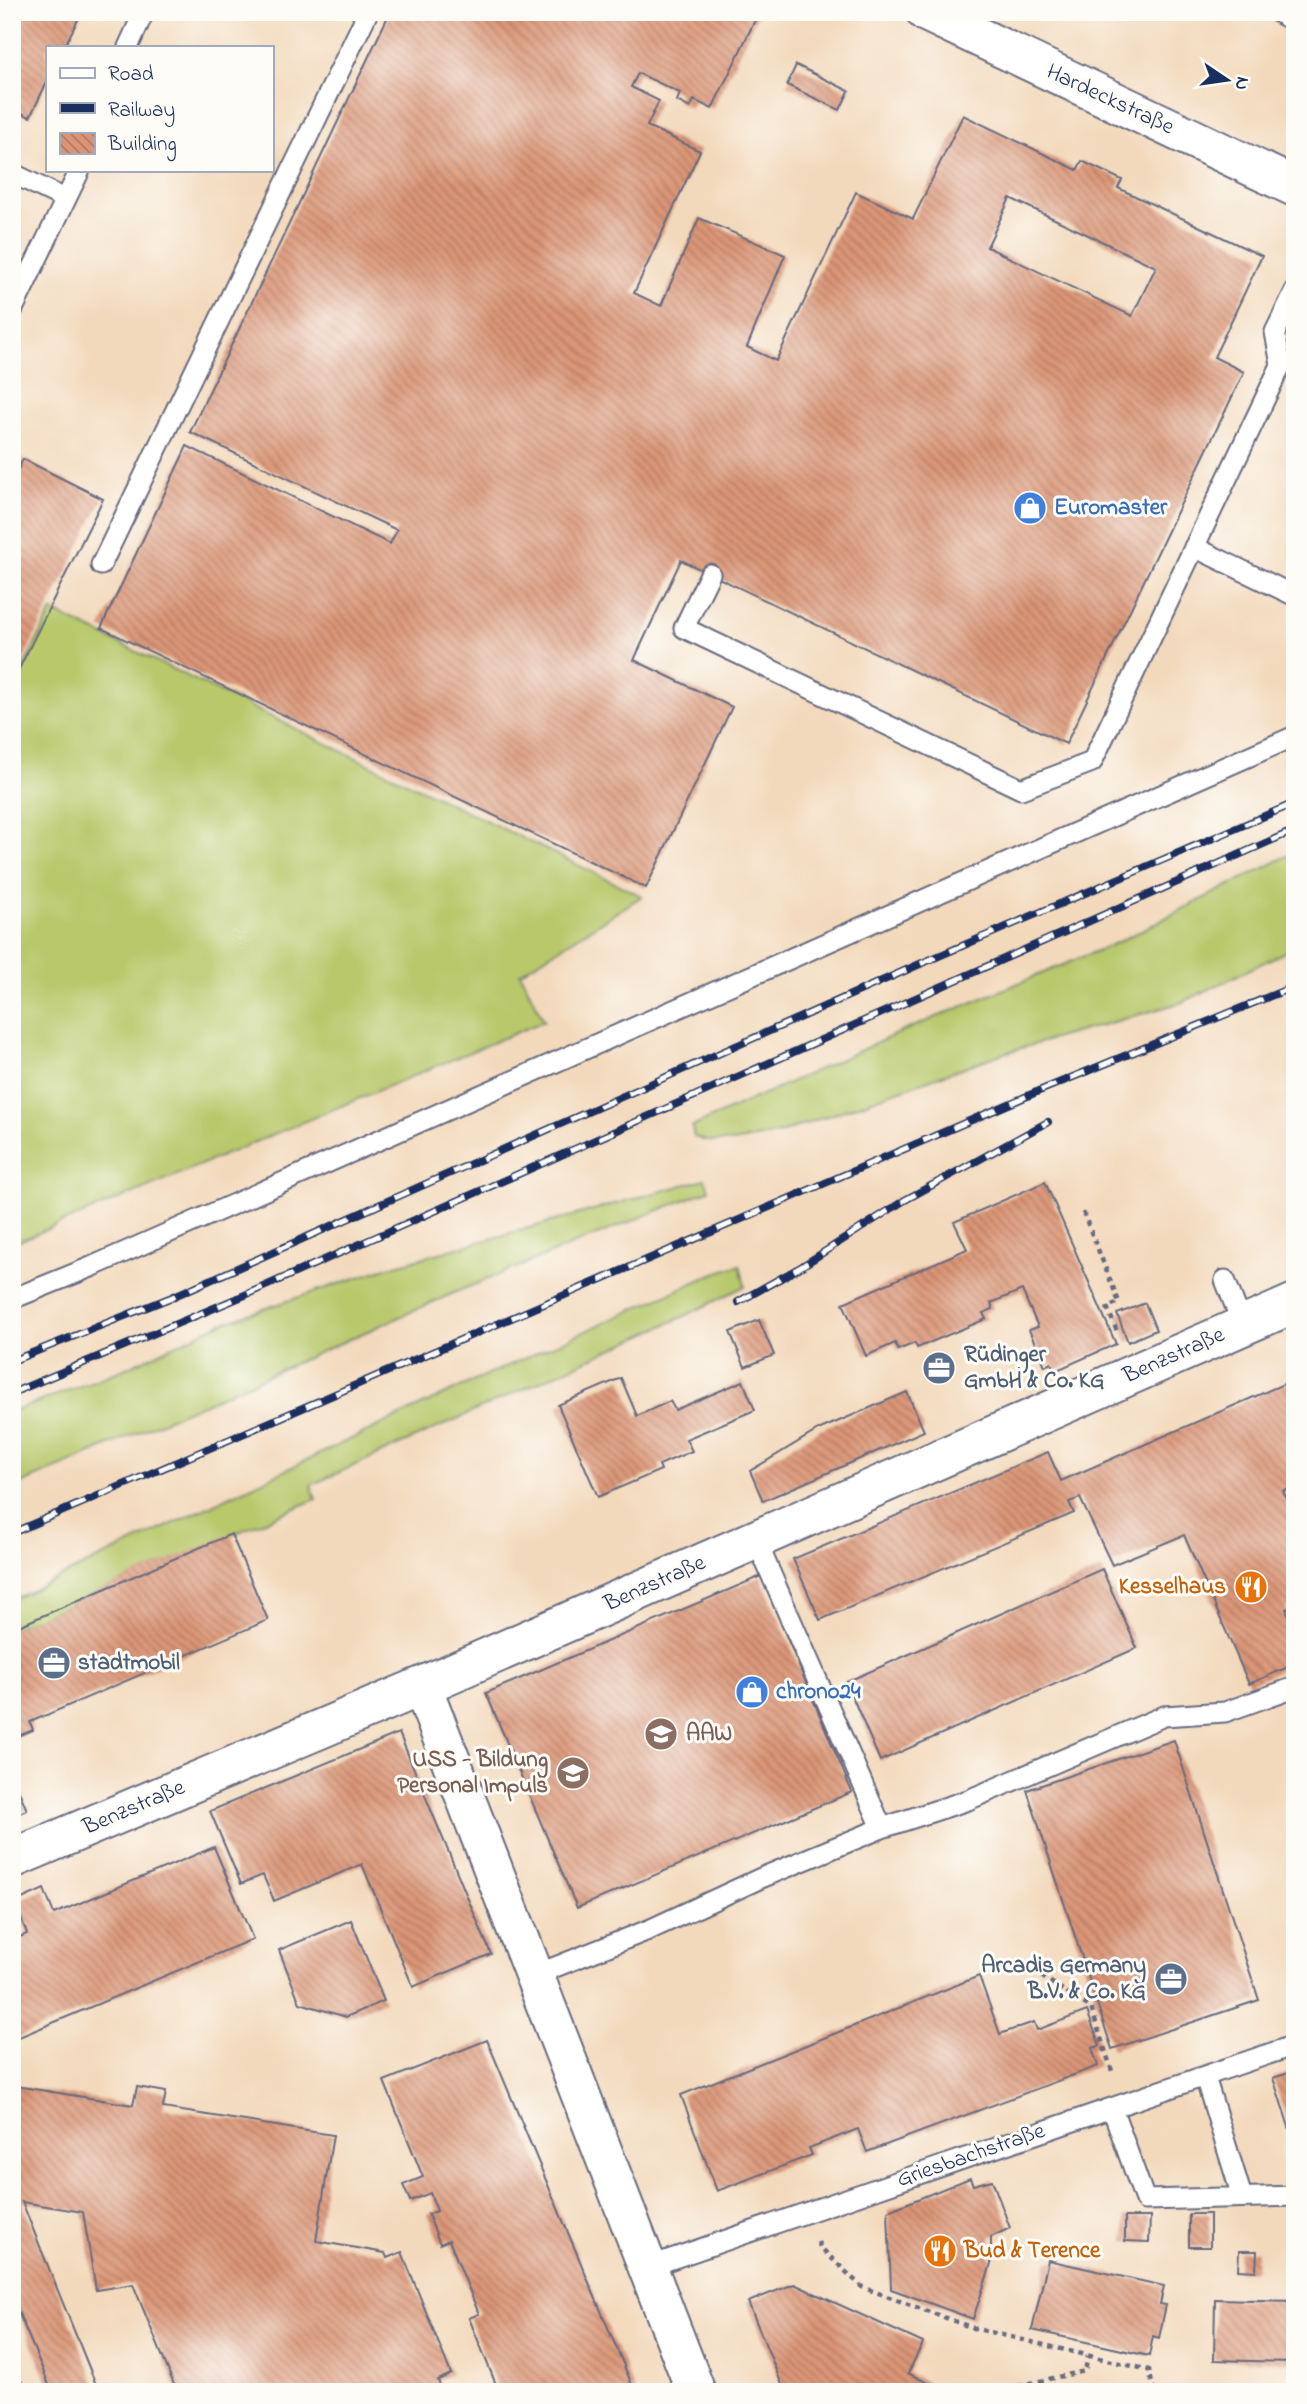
<svg xmlns="http://www.w3.org/2000/svg" width="1307" height="2404" font-family="'Indie Flower',sans-serif">
	<defs>
		<pattern id="building-back-hatch" width="6" height="6" patternUnits="userSpaceOnUse" patternTransform="scale(1.75)"><rect width="6" height="6" fill="#db9576"/><path d="M-1 5l2 2M0 0l6 6M5-1l2 2" fill="none" stroke="#b17a64"/></pattern>
	</defs>
	<rect width="100%" height="100%" fill="#fdfcf7"/>
	<filter id="ink" filterUnits="userSpaceOnUse"><feTurbulence type="fractalNoise" baseFrequency=".0143" numOctaves="2"/><feDisplacementMap in="SourceGraphic" scale="14" xChannelSelector="R" yChannelSelector="G"/><feConvolveMatrix kernelMatrix="1 2 1 2 8 2 1 2 1" color-interpolation-filters="sRGB"/></filter>
	<filter id="wash" filterUnits="userSpaceOnUse"><feTurbulence type="fractalNoise" baseFrequency=".00686" numOctaves="4" result="noise"/><feDisplacementMap in="SourceGraphic" scale="28" xChannelSelector="R" yChannelSelector="G"/><feGaussianBlur stdDeviation="1.57" result="paint"/><feColorMatrix in="noise" values="0 0 0 0 0 0 0 0 0 0 0 0 0 0 0 0 0 1.4 0 .05"/><feComposite in="paint" operator="in"/></filter>
	<g filter="url(#wash)">
		<rect width="100%" height="100%" fill="#f3d9bc"/>
		<!-- grass -->
		<path fill="#b8c86b" stroke="#6a7c64" stroke-width="2" d="M 52,611 L 642,896 L 520,973 L 544,1021 L 12,1244 L 12,690 Z
			M 1295,852 L 1295,947 L 1183,1002 L 1004,1053 L 777,1134 L 733,1142 L 706,1141 L 694,1137 L 692,1127 L 709,1119 L 903,1031 L 1116,943 Z
			M 705,1179 L 709,1190 L 456,1292 L 12,1488 L 12,1412 L 122,1370 L 222,1323 L 389,1267 Z
			M 740,1265 L 745,1286 L 687,1315 L 311,1485 L 316,1499 L 12,1629 L 12,1600 L 465,1385 L 715,1273 Z"/>
		<g id="blocks">
			<!-- building -->
			<path fill="url(#building-back-hatch)" fill-rule="evenodd" d="M 12,12 L 82,12 L 64,47 L 47,47 L 47,82 L 30,117 L 12,109 Z
				M 390,12 L 759,12 L 712,109 L 694,100 L 690,108 L 677,101 L 680,93 L 638,73 L 631,87 L 659,101 L 647,126 L 700,151 L 634,293 L 661,306 L 699,218 L 785,255 L 747,347 L 776,361 L 856,192 L 913,219 L 963,115 L 1077,170 L 1082,161 L 1122,180 L 1118,188 L 1262,256 L 1214,357 L 1244,372 L 1066,744 L 681,560 L 634,660 L 732,707 L 646,888 L 101,628 L 187,446 L 390,544 L 397,530 L 190,432 ZM 1010,198 L 1156,267 L 1132,316 L 987,247 Z
				M 796,65 L 849,91 L 840,110 L 787,85 Z
				M 23,459 L 103,499 L 12,683 L 12,482 Z
				M 1045,1182 L 1116,1344 L 1055,1371 L 1051,1363 L 1045,1366 L 1029,1330 L 1038,1327 L 1022,1290 L 991,1303 L 993,1309 L 983,1313 L 986,1319 L 917,1348 L 915,1343 L 898,1350 L 895,1343 L 866,1356 L 843,1303 L 967,1249 L 954,1222 Z
				M 1145,1303 L 1156,1330 L 1128,1342 L 1117,1314 Z
				M 759,1320 L 774,1355 L 745,1367 L 730,1332 Z
				M 621,1378 L 637,1416 L 670,1401 L 675,1410 L 743,1381 L 755,1410 L 686,1439 L 692,1451 L 659,1465 L 661,1470 L 598,1497 L 558,1405 Z
				M 1295,1379 L 1295,1487 L 1283,1491 L 1295,1517 L 1295,1605 L 1286,1609 L 1295,1630 L 1295,1664 L 1249,1684 L 1184,1535 L 1112,1565 L 1080,1498 L 1069,1502 L 1074,1513 L 820,1620 L 793,1559 L 1048,1452 L 1061,1481 Z
				M 907,1392 L 924,1431 L 763,1501 L 750,1471 L 818,1430 Z
				M 231,1534 L 268,1620 L 30,1722 L 33,1730 L 16,1737 L 12,1729 L 12,1629 Z
				M 1102,1569 L 1137,1648 L 880,1761 L 846,1682 Z
				M 761,1576 L 852,1792 L 577,1908 L 486,1693 Z
				M 399,1733 L 491,1954 L 413,1987 L 362,1864 L 274,1901 L 263,1875 L 241,1884 L 210,1811 Z
				M 1174,1740 L 1259,2000 L 1112,2049 L 1027,1790 Z
				M 12,1775 L 27,1810 L 12,1816 Z
				M 214,1847 L 253,1939 L 12,2040 L 12,1940 L 27,1934 L 15,1902 L 44,1889 L 54,1914 Z
				M 351,1920 L 384,2001 L 346,2017 L 300,2003 L 279,1950 Z
				M 979,1976 L 1000,2034 L 1034,2022 L 1037,2030 L 1087,2011 L 1100,2046 L 1092,2048 L 1098,2066 L 867,2152 L 858,2129 L 809,2148 L 812,2155 L 717,2191 L 681,2095 Z
				M 487,2040 L 635,2392 L 499,2392 L 469,2318 L 479,2314 L 449,2240 L 440,2244 L 428,2214 L 437,2211 L 430,2193 L 410,2201 L 403,2185 L 423,2177 L 384,2081 Z
				M 1295,2071 L 1295,2142 L 1294,2142 L 1273,2078 Z
				M 12,2074 L 16,2086 L 133,2105 L 137,2087 L 166,2092 L 163,2108 L 333,2135 L 316,2241 L 385,2253 L 387,2258 L 402,2252 L 451,2374 L 438,2380 L 442,2392 L 177,2392 L 133,2284 L 96,2290 L 83,2212 L 22,2202 L 99,2392 L 52,2392 L 12,2297 Z
				M 970,2178 L 973,2185 L 992,2180 L 1010,2228 L 991,2237 L 991,2264 L 973,2319 L 891,2289 L 888,2211 Z
				M 1189,2214 L 1210,2214 L 1210,2247 L 1189,2247 Z
				M 1125,2217 L 1150,2217 L 1149,2242 L 1125,2241 Z
				M 1239,2251 L 1257,2251 L 1256,2271 L 1238,2270 Z
				M 1048,2260 L 1164,2286 L 1160,2304 L 1166,2305 L 1159,2338 L 1153,2336 L 1149,2356 L 1032,2330 Z
				M 794,2284 L 923,2343 L 908,2373 L 928,2383 L 930,2392 L 785,2392 L 748,2302 Z
				M 1215,2299 L 1295,2301 L 1295,2362 L 1214,2360 Z"/>
		</g>
	</g>
	<g filter="url(#ink)">
		<use href="#blocks" fill-opacity="0" stroke="#676a7f" stroke-width="2"/>
		<g fill="none" stroke-linecap="round" stroke-linejoin="round">
			<defs>
				<path id="service" d="M 1277,12 L 1295,22
					M 128,47 L 144,12
					M 12,173 L 65,199
					M 12,311 L 80,170
					M 1194,547 L 1291,594
					M 101,565 L 368,12
					M 710,574 L 684,628 L 1021,789 L 1092,762 L 1281,365 L 1275,332 L 1295,291
					M 1225,1280 L 1243,1326
					M 12,1299 L 91,1267 L 1295,736
					M 756,1540 L 882,1828
					M 535,1975 L 651,1929 L 761,1878 L 882,1828 L 968,1800 L 1164,1716 L 1225,1712 L 1295,1687
					M 1205,2077 L 1242,2197
					M 1112,2108 L 1145,2200 L 1295,2196
					M 648,2267 L 1295,2045"/>
				<path id="minor" d="M 422,1686 L 696,2392
					M 12,1859 L 422,1686 L 1295,1303"/>
				<path id="tertiary" d="M 926,12 L 1295,187"/>
			</defs>
			<!-- service casing -->
			<use href="#service" stroke="#676a7f" stroke-width="23"/>
			<!-- minor casing -->
			<use href="#minor" stroke="#676a7f" stroke-width="42"/>
			<!-- tertiary casing -->
			<use href="#tertiary" stroke="#676a7f" stroke-width="42"/>
			<!-- path -->
			<path stroke="#676a7f" stroke-width="4.5" stroke-dasharray="5 5" stroke-linecap="butt" d="M 1083,1212 L 1119,1302 L 1107,1307 L 1118,1334
				M 1033,1971 L 1091,2008 L 1113,2074
				M 818,2242 L 820,2247 L 862,2287 L 973,2328 L 1149,2370 L 1154,2392
				M 12,2363 L 25,2392
				M 990,2392 L 1085,2371 L 1088,2356"/>
			<!-- service -->
			<use href="#service" stroke="#fff" stroke-width="19"/>
			<!-- minor -->
			<use href="#minor" stroke="#fff" stroke-width="38"/>
			<!-- tertiary -->
			<use href="#tertiary" stroke="#fff" stroke-width="38"/>
			<defs>
				<path id="rail" d="M 738,1302 L 799,1268 L 905,1200 L 1048,1122
					M 12,1361 L 172,1297 L 920,964 L 1295,803
					M 12,1393 L 245,1295 L 1295,830
					M 12,1533 L 1039,1091 L 1295,986"/>
			</defs>
			<!-- rail casing -->
			<use href="#rail" stroke="#1b2f5e" stroke-width="8"/>
			<!-- rail -->
			<use href="#rail" stroke="#fdfcf7" stroke-width="5" stroke-dasharray="16" stroke-linecap="butt"/>
		</g>
	</g>
	<!-- icons -->
	<defs>
		<symbol id="shop-disc" viewBox="-11 -11 22 22"><circle r="9.5" fill="#3f7fe0" stroke="#fdfcf7"/><path d="M-5-2.5h2.3a2.7 3.5 0 0 1 5.4 0H5L5.5 6h-11ZM-1.5-2.5h3a1.5 2.3 0 0 0-3 0Z" fill="#fff"/></symbol>
		<symbol id="office-disc" viewBox="-11 -11 22 22"><circle r="9.5" fill="#5c6f8a" stroke="#fdfcf7"/><path d="M-6-3h4V-5.5h4V-3h4V5H-6ZM-1-4.5V-3h2v-1.5ZM-6 0V1H6V0Z" fill="#fff"/></symbol>
		<symbol id="restaurant-disc" viewBox="-11 -11 22 22"><circle r="9.5" fill="#e8710a" stroke="#fdfcf7"/><path d="M-5-6h1v4h1v-4h1v4h1v-4h1v5L-1.5 .5V6h-2V.5L-5-1ZM5-6V6H3V1.5H1.5Q1.5-4 5-6Z" fill="#fff"/></symbol>
		<symbol id="university-disc" viewBox="-11 -11 22 22"><circle r="9.5" fill="#8d6e63" stroke="#fdfcf7"/><path d="M0-5L7-2L0 1L-7-2ZM-4 1L0 2.5L4 1V4Q0 6-4 4Z" fill="#fff"/></symbol>
	</defs>
	<g fill-rule="evenodd">
		<use href="#shop-disc" x="1011" y="489" width="38" height="38"/>
		<use href="#office-disc" x="920" y="1349" width="38" height="38"/>
		<use href="#restaurant-disc" x="1232" y="1568" width="38" height="38"/>
		<use href="#office-disc" x="35" y="1644" width="38" height="38"/>
		<use href="#shop-disc" x="733" y="1673" width="38" height="38"/>
		<use href="#university-disc" x="642" y="1715" width="38" height="38"/>
		<use href="#university-disc" x="554" y="1754" width="38" height="38"/>
		<use href="#office-disc" x="1152" y="1960" width="38" height="38"/>
		<use href="#restaurant-disc" x="921" y="2232" width="38" height="38"/>
	</g>
	<g text-anchor="middle" dominant-baseline="central" stroke-width="6" stroke-linejoin="round" paint-order="stroke">
		<!-- street labels -->
		<g font-size="23" fill="#1b2f5e" stroke="#fdfcf7">
			<text transform="translate(1110 100) rotate(25)">Hardeckstraße</text>
			<text transform="translate(1174 1356) rotate(-24)">Benzstraße</text>
			<text transform="translate(655 1584) rotate(-24)">Benzstraße</text>
			<text transform="translate(134 1808) rotate(-23)">Benzstraße</text>
			<text transform="translate(971 2156) rotate(-19)">Griesbachstraße</text>
		</g>
		<!-- shop labels -->
		<g font-size="23" font-weight="bold" fill="#366cbe" stroke="#fdfcf7" text-anchor="start">
			<text x="1054" y="508">Euromaster</text>
			<text x="776" y="1692">chrono24</text>
		</g>
		<!-- service labels -->
		<g font-size="23" font-weight="bold" fill="#4e5e75" stroke="#fdfcf7" text-anchor="start">
			<text x="964" y="1355">Rüdinger<tspan x="964" dy="26">GmbH &amp; Co. KG</tspan></text>
			<text x="78" y="1663">stadtmobil</text>
			<text x="1146" y="1966" text-anchor="end">Arcadis Germany<tspan x="1146" dy="26">B.V. &amp; Co. KG</tspan></text>
		</g>
		<!-- food labels -->
		<g font-size="23" font-weight="bold" fill="#c56008" stroke="#fdfcf7" text-anchor="end">
			<text x="1226" y="1587">Kesselhaus</text>
			<text x="964" y="2251" text-anchor="start">Bud &amp; Terence</text>
		</g>
		<!-- education labels -->
		<g font-size="23" font-weight="bold" fill="#785e54" stroke="#fdfcf7" text-anchor="start">
			<text x="686" y="1734">AAW</text>
			<text x="548" y="1760" text-anchor="end">USS - Bildung<tspan x="548" dy="26">Personal Impuls</tspan></text>
		</g>
	</g>
	<!-- margin -->
	<rect width="1307" height="2404" fill="none" stroke="#fdfcf7" stroke-width="42"/>
	<!-- legend -->
	<rect x="46" y="46" width="228" height="126" fill="#fdfcf7" stroke="#a3aaba" stroke-width="2"/>
	<rect x="60" y="68" width="35" height="10" fill="#ffffff" stroke="#a3aaba" stroke-width="2"/>
	<text x="108" y="80" font-size="21" fill="#1b2f5e">Road</text>
	<rect x="60" y="103" width="35" height="10" fill="#1b2f5e" stroke="#a3aaba" stroke-width="2"/>
	<text x="108" y="116" font-size="21" fill="#1b2f5e">Railway</text>
	<rect x="60" y="133" width="35" height="21" fill="url(#building-back-hatch)" stroke="#a3aaba" stroke-width="2"/>
	<text x="108" y="150" font-size="21" fill="#1b2f5e">Building</text>
	<!-- north arrow -->
	<g transform="translate(1227 80) rotate(103)" stroke="#fdfcf7" stroke-width="5" paint-order="stroke">
	<path d="M0-5L12 26L0 18L-12 26Z" fill="#1b2f5e"/>
	<text y="-10" font-size="19" font-weight="bold" text-anchor="middle" fill="#1b2f5e">N</text>
	</g>
</svg>
